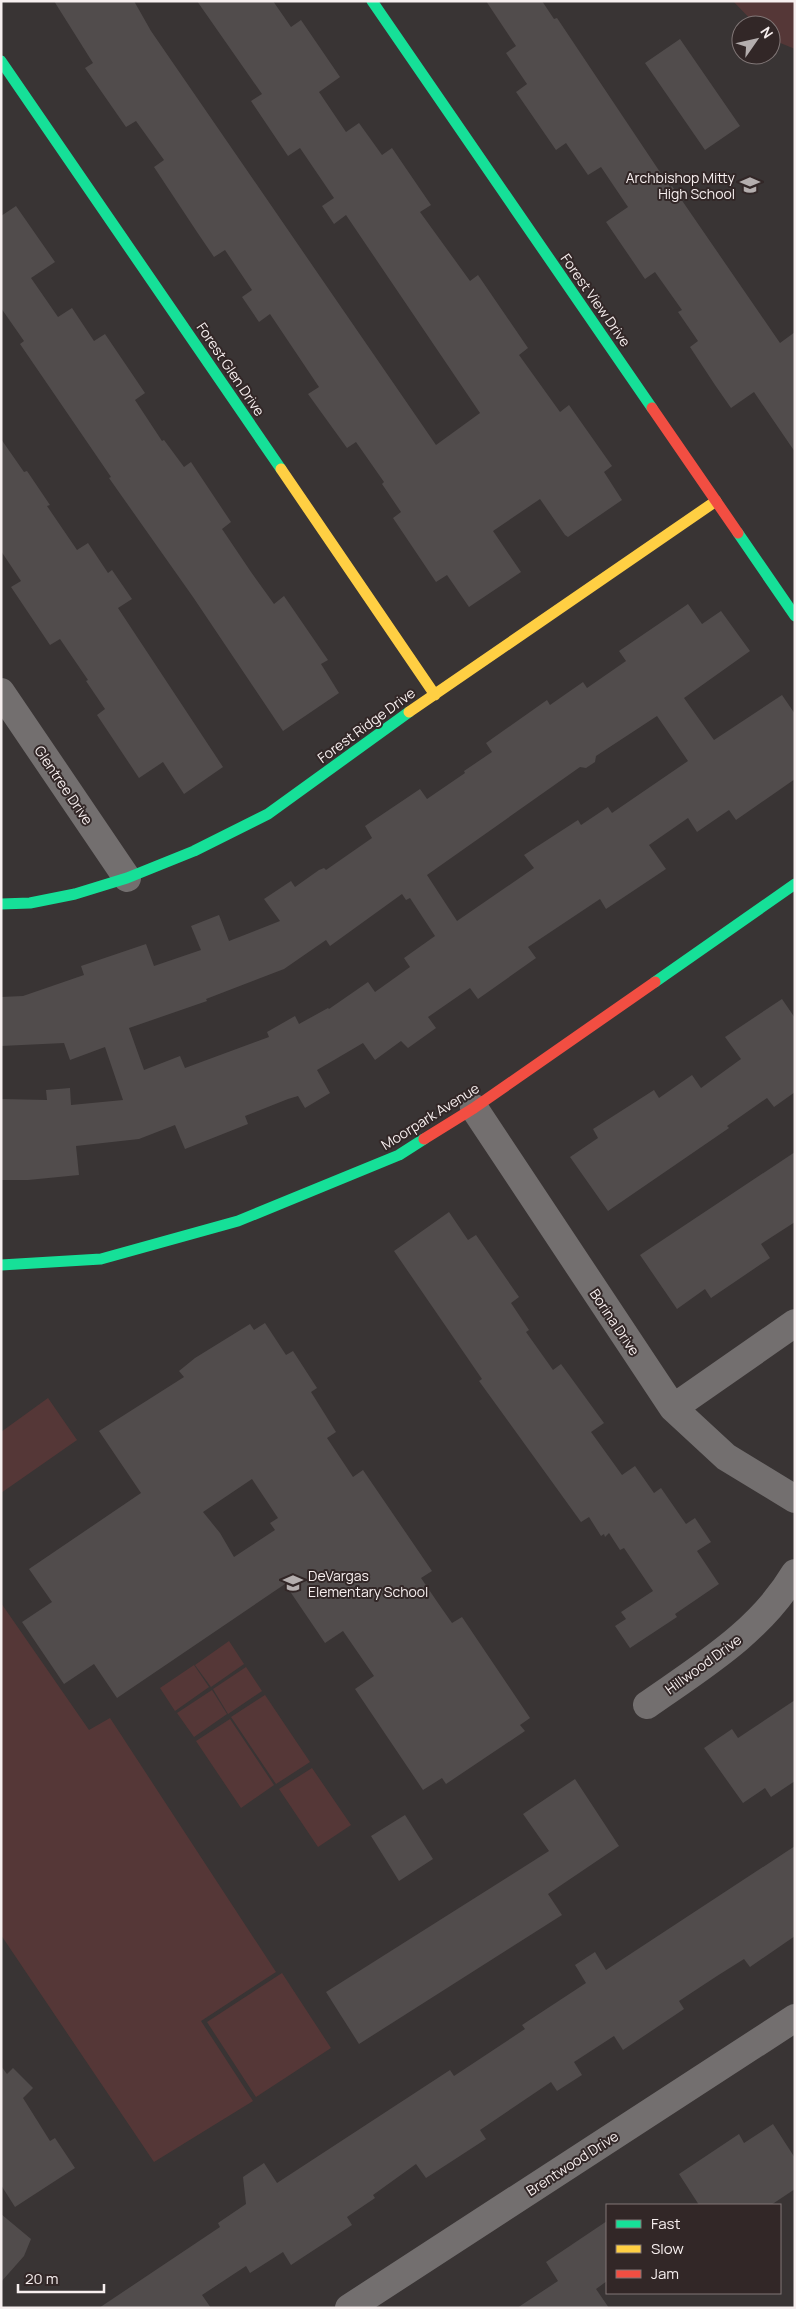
<svg xmlns="http://www.w3.org/2000/svg" width="796" height="2309" font-family="Manrope,sans-serif">
	<rect width="100%" height="100%" fill="#393434"/>
	<!-- green -->
	<path fill="#553737" d="M 733,1 L 795,1 L 795,49 L 773,40 L 771,38 L 771,25 L 756,25 Z
		M 48,1398 L 77,1440 L 1,1493 L 1,1432 Z
		M 1,1603 L 89,1730 L 110,1718 L 276,1972 L 201,2021 L 253,2101 L 154,2162 L 1,1935 Z
		M 229,1641 L 244,1664 L 211,1687 L 195,1665 Z
		M 194,1665 L 209,1687 L 175,1711 L 160,1688 Z
		M 246,1667 L 262,1691 L 228,1714 L 213,1689 Z
		M 212,1690 L 227,1714 L 194,1737 L 177,1713 Z
		M 265,1695 L 310,1762 L 276,1784 L 231,1717 Z
		M 230,1719 L 274,1785 L 241,1808 L 196,1741 Z
		M 312,1768 L 351,1825 L 318,1847 L 279,1789 Z
		M 282,1973 L 331,2048 L 256,2097 L 207,2022 Z"/>
	<!-- building -->
	<path fill="#514c4c" fill-rule="evenodd" d="M 54,1 L 134,1 L 151,31 L 436,445 L 480,413 L 346,215 L 334,224 L 322,206 L 334,198 L 300,148 L 288,156 L 251,101 L 262,94 L 197,1 L 273,1 L 291,27 L 301,20 L 340,77 L 319,92 L 346,132 L 359,123 L 382,155 L 392,148 L 431,205 L 420,212 L 470,281 L 478,275 L 528,348 L 519,355 L 560,412 L 569,405 L 593,439 L 612,466 L 604,472 L 622,500 L 568,537 L 565,535 L 540,499 L 493,531 L 521,572 L 469,607 L 447,575 L 436,582 L 393,518 L 401,512 L 382,484 L 384,482 L 356,442 L 347,448 L 308,394 L 319,387 L 270,314 L 259,322 L 242,297 L 252,290 L 225,250 L 214,257 L 197,232 L 154,167 L 164,160 L 136,121 L 126,127 L 85,68 L 93,63 Z
		M 486,1 L 542,1 L 554,19 L 557,18 L 670,187 L 672,186 L 780,343 L 795,332 L 795,452 L 754,392 L 731,408 L 715,385 L 690,347 L 698,341 L 678,312 L 682,310 L 655,272 L 645,279 L 606,222 L 628,207 L 601,167 L 588,175 L 566,143 L 556,150 L 516,92 L 527,84 L 506,53 L 516,46 Z
		M 680,39 L 740,126 L 705,150 L 645,63 Z
		M 16,206 L 55,262 L 31,278 L 58,317 L 72,308 L 94,341 L 105,334 L 145,393 L 135,400 L 162,441 L 164,440 L 184,467 L 191,462 L 231,522 L 222,529 L 251,572 L 274,604 L 284,596 L 328,660 L 321,664 L 339,693 L 283,731 L 193,597 L 109,478 L 111,477 L 20,344 L 24,341 L 1,308 L 1,216 Z
		M 1,439 L 24,472 L 27,471 L 50,505 L 47,506 L 77,550 L 88,543 L 108,573 L 112,570 L 132,599 L 118,608 L 223,767 L 184,794 L 163,762 L 139,778 L 97,715 L 105,709 L 86,681 L 88,680 L 60,639 L 50,645 L 11,587 L 21,581 L 1,551 Z
		M 688,604 L 702,624 L 721,611 L 750,651 L 684,698 L 714,740 L 782,695 L 795,714 L 795,779 L 736,820 L 729,810 L 697,832 L 688,818 L 649,845 L 666,869 L 606,909 L 600,899 L 528,947 L 536,958 L 478,999 L 470,988 L 428,1017 L 436,1028 L 408,1048 L 401,1041 L 375,1060 L 363,1043 L 317,1070 L 330,1093 L 305,1108 L 298,1096 L 288,1099 L 245,1116 L 248,1124 L 185,1149 L 175,1125 L 139,1139 L 76,1146 L 79,1175 L 28,1180 L 1,1180 L 1,1099 L 47,1100 L 46,1090 L 70,1088 L 71,1105 L 123,1100 L 105,1047 L 70,1060 L 64,1043 L 1,1046 L 1,997 L 23,996 L 84,975 L 81,966 L 146,944 L 154,966 L 201,950 L 191,926 L 219,915 L 229,941 L 280,921 L 264,899 L 291,881 L 295,887 L 319,870 L 324,868 L 326,870 L 372,838 L 365,826 L 420,789 L 427,799 L 465,773 L 464,771 L 492,752 L 486,743 L 547,700 L 550,705 L 583,682 L 587,688 L 626,661 L 619,651 ZM 657,716 L 688,761 L 612,813 L 608,807 L 581,825 L 578,820 L 524,855 L 534,868 L 457,921 L 427,875 L 580,767 L 586,768 L 595,762 L 596,756 ZM 402,894 L 406,900 L 410,898 L 435,936 L 404,958 L 410,967 L 375,992 L 368,982 L 329,1009 L 328,1008 L 299,1024 L 295,1016 L 267,1032 L 269,1037 L 185,1068 L 180,1056 L 144,1070 L 129,1028 L 207,1001 L 206,999 L 284,969 L 326,940 L 330,946 Z
		M 782,999 L 795,1018 L 795,1092 L 774,1107 L 767,1098 L 727,1126 L 729,1128 L 608,1211 L 570,1157 L 598,1138 L 593,1129 L 654,1090 L 659,1098 L 692,1075 L 701,1088 L 741,1059 L 725,1037 Z
		M 795,1152 L 795,1222 L 761,1244 L 770,1258 L 711,1298 L 705,1289 L 677,1309 L 640,1255 Z
		M 449,1212 L 468,1240 L 476,1235 L 519,1297 L 511,1303 L 529,1330 L 526,1332 L 553,1370 L 561,1364 L 604,1423 L 591,1432 L 622,1475 L 635,1466 L 654,1493 L 661,1488 L 686,1524 L 695,1518 L 711,1542 L 697,1551 L 719,1584 L 675,1614 L 677,1617 L 630,1648 L 615,1626 L 626,1619 L 621,1612 L 653,1591 L 624,1548 L 620,1550 L 609,1533 L 605,1537 L 604,1534 L 601,1536 L 589,1517 L 581,1522 L 479,1381 L 482,1379 L 394,1251 Z
		M 265,1323 L 286,1355 L 293,1351 L 317,1388 L 311,1392 L 336,1432 L 327,1438 L 353,1477 L 363,1470 L 432,1571 L 421,1578 L 438,1603 L 452,1623 L 462,1617 L 530,1718 L 520,1725 L 525,1731 L 446,1784 L 442,1778 L 423,1790 L 355,1689 L 374,1676 L 343,1631 L 325,1643 L 285,1584 L 117,1698 L 94,1664 L 64,1684 L 22,1622 L 52,1602 L 29,1569 L 141,1493 L 99,1431 L 184,1377 L 179,1371 L 195,1358 L 250,1324 L 254,1330 ZM 252,1479 L 278,1518 L 270,1523 L 275,1530 L 234,1557 L 220,1533 L 203,1512 Z
		M 795,1700 L 795,1781 L 771,1797 L 765,1788 L 743,1803 L 704,1748 L 732,1729 L 738,1738 Z
		M 575,1779 L 619,1846 L 548,1894 L 562,1915 L 359,2044 L 326,1992 L 549,1851 L 523,1814 Z
		M 405,1815 L 433,1859 L 399,1881 L 371,1836 Z
		M 795,1846 L 795,1936 L 750,1967 L 744,1959 L 717,1976 L 679,2001 L 684,2009 L 623,2050 L 614,2036 L 574,2062 L 582,2075 L 557,2091 L 551,2082 L 480,2130 L 486,2139 L 426,2178 L 416,2164 L 373,2195 L 375,2198 L 347,2217 L 352,2225 L 291,2265 L 283,2252 L 250,2273 L 246,2266 L 202,2295 L 211,2308 L 99,2308 L 220,2227 L 218,2223 L 246,2204 L 243,2177 L 264,2163 L 277,2183 L 450,2070 L 454,2076 L 525,2029 L 522,2025 L 586,1983 L 575,1965 L 595,1952 L 606,1970 Z
		M 1,2066 L 7,2074 L 13,2068 L 33,2088 L 23,2098 L 50,2141 L 55,2138 L 75,2168 L 15,2207 L 1,2185 Z
		M 773,2124 L 795,2158 L 795,2189 L 771,2205 L 699,2205 L 679,2174 L 739,2134 L 744,2143 Z
		M 1,2214 L 31,2239 L 24,2256 L 1,2282 Z
		M 607,2221 L 607,2281 L 596,2289 L 609,2308 L 517,2308 L 558,2281 L 546,2262 Z"/>
	<g fill="none" stroke-linecap="round" stroke-linejoin="round">
		<!-- street -->
		<path stroke="#736f6f" stroke-width="28" d="M 1,692 L 127,878
			M 474,1108 L 673,1408 L 726,1457 L 795,1499
			M 673,1408 L 795,1323
			M 647,1705 C 701,1667 760,1632 795,1573
			M 349,2308 L 795,2018"/>
		<!-- fast -->
		<path stroke="#16e098" stroke-width="11" d="M 372,1 L 652,408
			M 1,61 L 281,469
			M 738,533 L 795,616
			M 1,904 L 30,903 L 75,894 L 127,878 L 194,851 L 268,814 L 409,712
			M 655,982 L 795,884
			M 1,1265 L 101,1259 L 238,1221 L 399,1155 L 424,1139"/>
		<!-- slow -->
		<path stroke="#ffcf43" stroke-width="11" d="M 281,469 L 435,695
			M 409,712 L 716,501"/>
		<!-- jam -->
		<path stroke="#f24e42" stroke-width="11" d="M 652,408 L 738,533
			M 424,1139 L 474,1108 L 655,982"/>
	</g>
	<!-- icons -->
	<defs>
		<symbol id="school-bare" viewBox="-9 -9 18 18"><path d="M0-5L7-2L0 1L-7-2ZM-4 1L0 2.5L4 1V4Q0 6-4 4Z" fill="#b4aeae" stroke="#322727" stroke-width="2.5" paint-order="stroke"/></symbol>
	</defs>
	<g fill-rule="evenodd">
		<use href="#school-bare" x="736" y="171" width="28" height="28"/>
		<use href="#school-bare" x="279" y="1569" width="28" height="28"/>
	</g>
	<g text-anchor="middle" dominant-baseline="central" stroke-width="4" stroke-linejoin="round" paint-order="stroke">
		<!-- poi labels -->
		<g font-size="14" fill="#f7efef" stroke="#322727" text-anchor="end">
			<text x="735" y="177">Archbishop Mitty<tspan x="735" dy="16">High School</tspan></text>
			<text x="308" y="1575" text-anchor="start">DeVargas<tspan x="308" dy="16">Elementary School</tspan></text>
		</g>
		<!-- street labels -->
		<g font-size="14" fill="#f7efef" stroke="#322727">
			<text transform="translate(596 300) rotate(55)">Forest View Drive</text>
			<text transform="translate(231 369) rotate(56)">Forest Glen Drive</text>
			<text transform="translate(366 725) rotate(-36)">Forest Ridge Drive</text>
			<text transform="translate(64 785) rotate(56)">Glentree Drive</text>
			<text transform="translate(430 1116) rotate(-32)">Moorpark Avenue</text>
			<text transform="translate(615 1322) rotate(56)">Borina Drive</text>
			<text transform="translate(703 1664) rotate(-36)">Hillwood Drive</text>
			<text transform="translate(572 2163) rotate(-33)">Brentwood Drive</text>
		</g>
	</g>
	<!-- border -->
	<rect width="796" height="2309" fill="none" stroke="#f7efef" stroke-width="5"/>
	<!-- legend -->
	<rect x="606" y="2204" width="175" height="90" fill="#322727" stroke="#817777"/>
	<rect x="616" y="2220" width="25" height="8" fill="#16e098" stroke="#817777"/>
	<text x="651" y="2229" font-size="15" fill="#f7efef">Fast</text>
	<rect x="616" y="2245" width="25" height="8" fill="#ffcf43" stroke="#817777"/>
	<text x="651" y="2254" font-size="15" fill="#f7efef">Slow</text>
	<rect x="616" y="2270" width="25" height="8" fill="#f24e42" stroke="#817777"/>
	<text x="651" y="2279" font-size="15" fill="#f7efef">Jam</text>
	<!-- north arrow -->
	<g transform="translate(756 40) rotate(56)"><circle r="24" fill="#322727" stroke="#817777"/>
	<path d="M0-4L9 19L0 12L-9 19Z" fill="#b4aeae"/>
	<text y="-8" font-size="14" font-weight="bold" text-anchor="middle" fill="#f7efef">N</text>
	</g>
	<!-- scale -->
	<path d="M18 2284v8h86v-8" fill="none" stroke="#f7efef" stroke-width="2.5"/>
	<text x="25" y="2284" font-size="15" fill="#f7efef" stroke="#322727" stroke-width="4" paint-order="stroke">20 m</text>
</svg>
